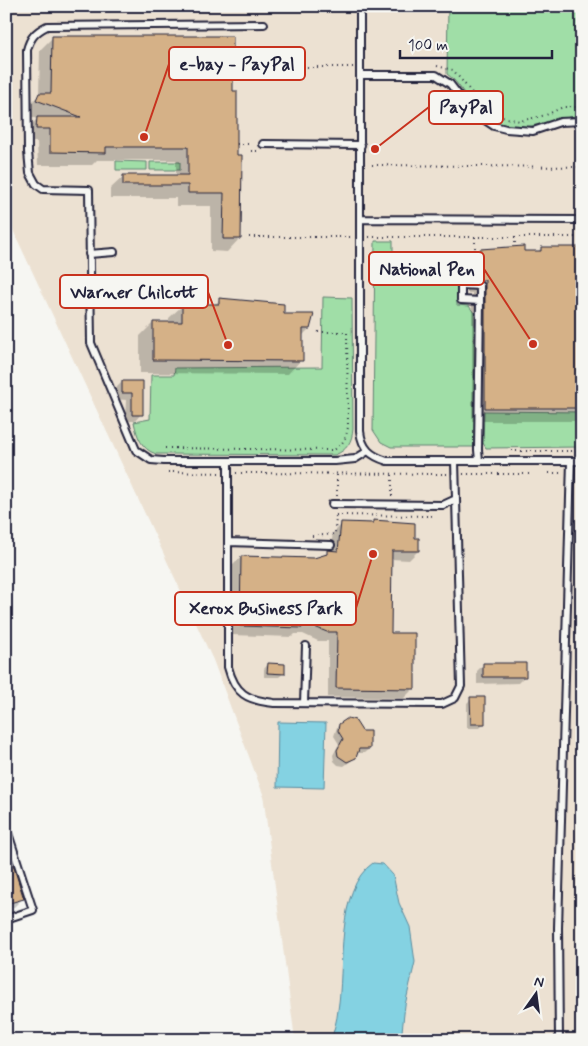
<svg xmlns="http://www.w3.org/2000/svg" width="588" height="1046" font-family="Mynerve,sans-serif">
	<rect width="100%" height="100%" fill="#f6f6f2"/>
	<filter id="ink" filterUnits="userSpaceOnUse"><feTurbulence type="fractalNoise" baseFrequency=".02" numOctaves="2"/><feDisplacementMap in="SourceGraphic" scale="10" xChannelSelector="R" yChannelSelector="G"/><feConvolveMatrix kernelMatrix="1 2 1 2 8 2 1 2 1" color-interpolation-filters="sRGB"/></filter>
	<g filter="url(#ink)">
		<!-- built -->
		<path fill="#ece1d2" d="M 16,6 L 582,6 L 582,1040 L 295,1040 L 263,794 L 213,660 L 6,215 L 6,17 Z"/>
		<!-- green -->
		<path fill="#a0dea7" stroke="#618071" d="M 448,6 L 582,6 L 582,116 C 543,117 514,145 476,109 C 465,98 460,83 447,74 Z
			M 116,161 L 147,162 L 147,170 L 116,170 Z
			M 150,162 L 180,162 L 180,170 L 150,170 Z
			M 375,241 L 393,241 L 393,256 L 402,256 L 403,265 L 446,265 L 446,273 L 475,272 L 476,278 L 457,279 L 457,305 L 469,306 L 474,313 L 474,447 L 391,447 L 381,442 L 373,430 Z
			M 323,297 L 352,298 L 353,429 C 352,442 347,450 335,455 L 156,454 C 141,449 137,436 134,422 L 150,419 L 151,375 L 174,375 L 175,368 L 322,367 Z
			M 484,411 L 582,412 L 582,447 L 486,448 L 483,443 Z"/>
		<!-- water -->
		<path fill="#84d2e2" stroke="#5d8c9f" d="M 278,722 L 326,723 L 324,788 L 277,787 Z
			M 373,863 L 383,864 L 393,875 L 399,903 L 410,927 L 415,962 L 405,1005 L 401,1040 L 331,1040 C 334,1030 337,1020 338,1010 C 345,969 335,889 373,863 Z"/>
		<!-- shadow -->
		<path fill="#0003" d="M 53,37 L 232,92 L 240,238 L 227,252 L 211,251 L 211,206 L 176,206 L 176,198 L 110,198 L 110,189 L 124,176 L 176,176 L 176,160 L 97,160 L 92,165 L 38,165 L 37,142 L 24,142 L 24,132 L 37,119 L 24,114 L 23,111 L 39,95 L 40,50 Z
			M 542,248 L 575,279 L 582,279 L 582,421 L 472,421 L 472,293 L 467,293 L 467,264 L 480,250 L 537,252 Z
			M 220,300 L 283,315 L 312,315 L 309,329 L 302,336 L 301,360 L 288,374 L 140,373 L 140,336 L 153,323 L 169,323 L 169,318 L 183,305 L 214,305 Z
			M 122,382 L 142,382 L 141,414 L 135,421 L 125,421 L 126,400 L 115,399 L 116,388 Z
			M 373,522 L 414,539 L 418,551 L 409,560 L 391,559 L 390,634 L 413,689 L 404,698 L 328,697 L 328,641 L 318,641 L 303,634 L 295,634 L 292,637 L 231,635 L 232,566 L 241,557 L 314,559 L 330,552 L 333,533 L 342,524 L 371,524 Z
			M 268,664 L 284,673 L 279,677 L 264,677 L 264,669 Z
			M 483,665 L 525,676 L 518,683 L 477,684 L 477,671 Z
			M 471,699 L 484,724 L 480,728 L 467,728 L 467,703 Z
			M 342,722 L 369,749 L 364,753 L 356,753 L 355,758 L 344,766 L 338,765 L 334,761 L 333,755 L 339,744 L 334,736 L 337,727 Z
			M 6,848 L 23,898 L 14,907 L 6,910 Z"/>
		<!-- building -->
		<path fill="#d5b187" stroke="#22223b" d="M 52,36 L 233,36 L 233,91 L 237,91 L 237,155 L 242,155 L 241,239 L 223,239 L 224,193 L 188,193 L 188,185 L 123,185 L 123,175 L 188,175 L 188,147 L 106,147 L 106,153 L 50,152 L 50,129 L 36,129 L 37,117 L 81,117 L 36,100 L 39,93 L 51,93 Z
			M 524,246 L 524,251 L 541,251 L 541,247 L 579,247 L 576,278 L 582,278 L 582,408 L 485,408 L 485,280 L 480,280 L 480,249 Z
			M 219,298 L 284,304 L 284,314 L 314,314 L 310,329 L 303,329 L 303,361 L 153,360 L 153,322 L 182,322 L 182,304 L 219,304 Z
			M 122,381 L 143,381 L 143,415 L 132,415 L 132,393 L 122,393 Z
			M 373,520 L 415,523 L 415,538 L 419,538 L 419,551 L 392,551 L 391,633 L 415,633 L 415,689 L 336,688 L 337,632 L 327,632 L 312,626 L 302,625 L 302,628 L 240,626 L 241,556 L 314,558 L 327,554 L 327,550 L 338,551 L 341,522 L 373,523 Z
			M 268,663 L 285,664 L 285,674 L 267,673 Z
			M 483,663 L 526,663 L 526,677 L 483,677 Z
			M 470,697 L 485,697 L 485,724 L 471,724 Z
			M 348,718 L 355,720 L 362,731 L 370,731 L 370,749 L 359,749 L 356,758 L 347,762 L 338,756 L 337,750 L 343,739 L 338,731 L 339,724 Z
			M 8,849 L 24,899 L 6,904 L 6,850 Z"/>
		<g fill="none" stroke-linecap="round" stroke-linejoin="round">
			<defs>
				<path id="lane" d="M 358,6 L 360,12 L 360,431 C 362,449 371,456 387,461 L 582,461
					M 264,24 L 47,26 C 35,32 30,38 27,50 L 28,152 L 30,173 L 36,184 L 43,189 L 89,190 L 91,343 L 136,450 L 151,460 L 164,461 L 335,461 L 355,459 L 368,451
					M 361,75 L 436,75 L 450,84 L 470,110 L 494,126 L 506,129 L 533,131 L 560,122 L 582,121
					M 263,144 L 361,145
					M 361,219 L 582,220
					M 89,254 L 114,252
					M 228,461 L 228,667 C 235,694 247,700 274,703 L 442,704 L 455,698 L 461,686 L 456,499
					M 479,461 L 478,450 L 480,301 L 480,286 L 461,285 L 461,300 L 480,301
					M 332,504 L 443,505 L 456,499 L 455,461
					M 228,542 L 331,545
					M 304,703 L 306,646
					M 6,827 L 33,910 L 6,919
					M 559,1040 L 558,928 L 571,461"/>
			</defs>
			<!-- lane casing -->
			<use href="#lane" stroke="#22223b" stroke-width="10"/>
			<!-- path -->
			<path stroke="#22223b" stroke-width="2" stroke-dasharray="1 4" stroke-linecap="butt" d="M 437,66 L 453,70 L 487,111
				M 252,67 L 353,67
				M 493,115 L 520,121 L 546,115 L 563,107 L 582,107
				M 237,144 L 251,144
				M 251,151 L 259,151
				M 372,165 L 582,167
				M 249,237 L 351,237
				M 369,237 L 582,237
				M 475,237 L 475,268 L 478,268 L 478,279
				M 515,237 L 515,247
				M 465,268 L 475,268
				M 165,448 L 334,450 C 344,443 346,438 348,427 L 347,332 L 316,332
				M 511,451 L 582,451
				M 168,472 L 221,473
				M 236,473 L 449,474
				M 549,473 L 562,473
				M 463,474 L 532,474
				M 337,496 L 337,473
				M 392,496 L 392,473
				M 336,515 L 431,516 L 431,512
				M 312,536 L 335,534 L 336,515"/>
			<!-- lane -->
			<use href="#lane" stroke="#f6f6f2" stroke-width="6"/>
		</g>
	</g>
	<!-- callouts -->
	<path fill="none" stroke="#c8321e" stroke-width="2" d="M144 137L169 64M375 149L429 107M533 344L484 269M228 345L208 292M373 554L356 608"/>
	<g fill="#c8321e" stroke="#f6f6f2" stroke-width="2">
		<circle cx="144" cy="137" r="5"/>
		<circle cx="375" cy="149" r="5"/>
		<circle cx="533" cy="344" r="5"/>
		<circle cx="228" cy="345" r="5"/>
		<circle cx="373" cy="554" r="5"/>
	</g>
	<g fill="#f6f6f2" stroke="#c8321e" stroke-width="2">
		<rect x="169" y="47" width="136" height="33" rx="5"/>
		<rect x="429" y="91" width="74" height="33" rx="5"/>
		<rect x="369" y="252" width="115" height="33" rx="5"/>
		<rect x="60" y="275" width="148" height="33" rx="5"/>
		<rect x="175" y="592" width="181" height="33" rx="5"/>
	</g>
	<g font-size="18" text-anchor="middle" font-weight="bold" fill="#22223b">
		<text x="237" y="70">e-bay - PayPal</text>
		<text x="466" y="113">PayPal</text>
		<text x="427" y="275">National Pen</text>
		<text x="134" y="298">Warner Chilcott</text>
		<text x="266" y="614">Xerox Business Park</text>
	</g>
	<!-- margin -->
	<rect width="588" height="1046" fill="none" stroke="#f6f6f2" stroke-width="25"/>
	<rect x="12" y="12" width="563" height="1021" fill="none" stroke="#22223b" stroke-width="2" filter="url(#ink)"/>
	<!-- north arrow -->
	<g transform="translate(536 994) rotate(14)" stroke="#f6f6f2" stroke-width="4" paint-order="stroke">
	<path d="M0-4L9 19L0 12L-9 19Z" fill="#22223b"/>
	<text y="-8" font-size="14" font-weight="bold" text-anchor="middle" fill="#22223b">N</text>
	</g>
	<!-- scale -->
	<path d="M400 50v8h152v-8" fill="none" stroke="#22223b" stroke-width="2.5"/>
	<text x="408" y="50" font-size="15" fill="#22223b" stroke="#f6f6f2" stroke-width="4" paint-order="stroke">100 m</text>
</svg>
